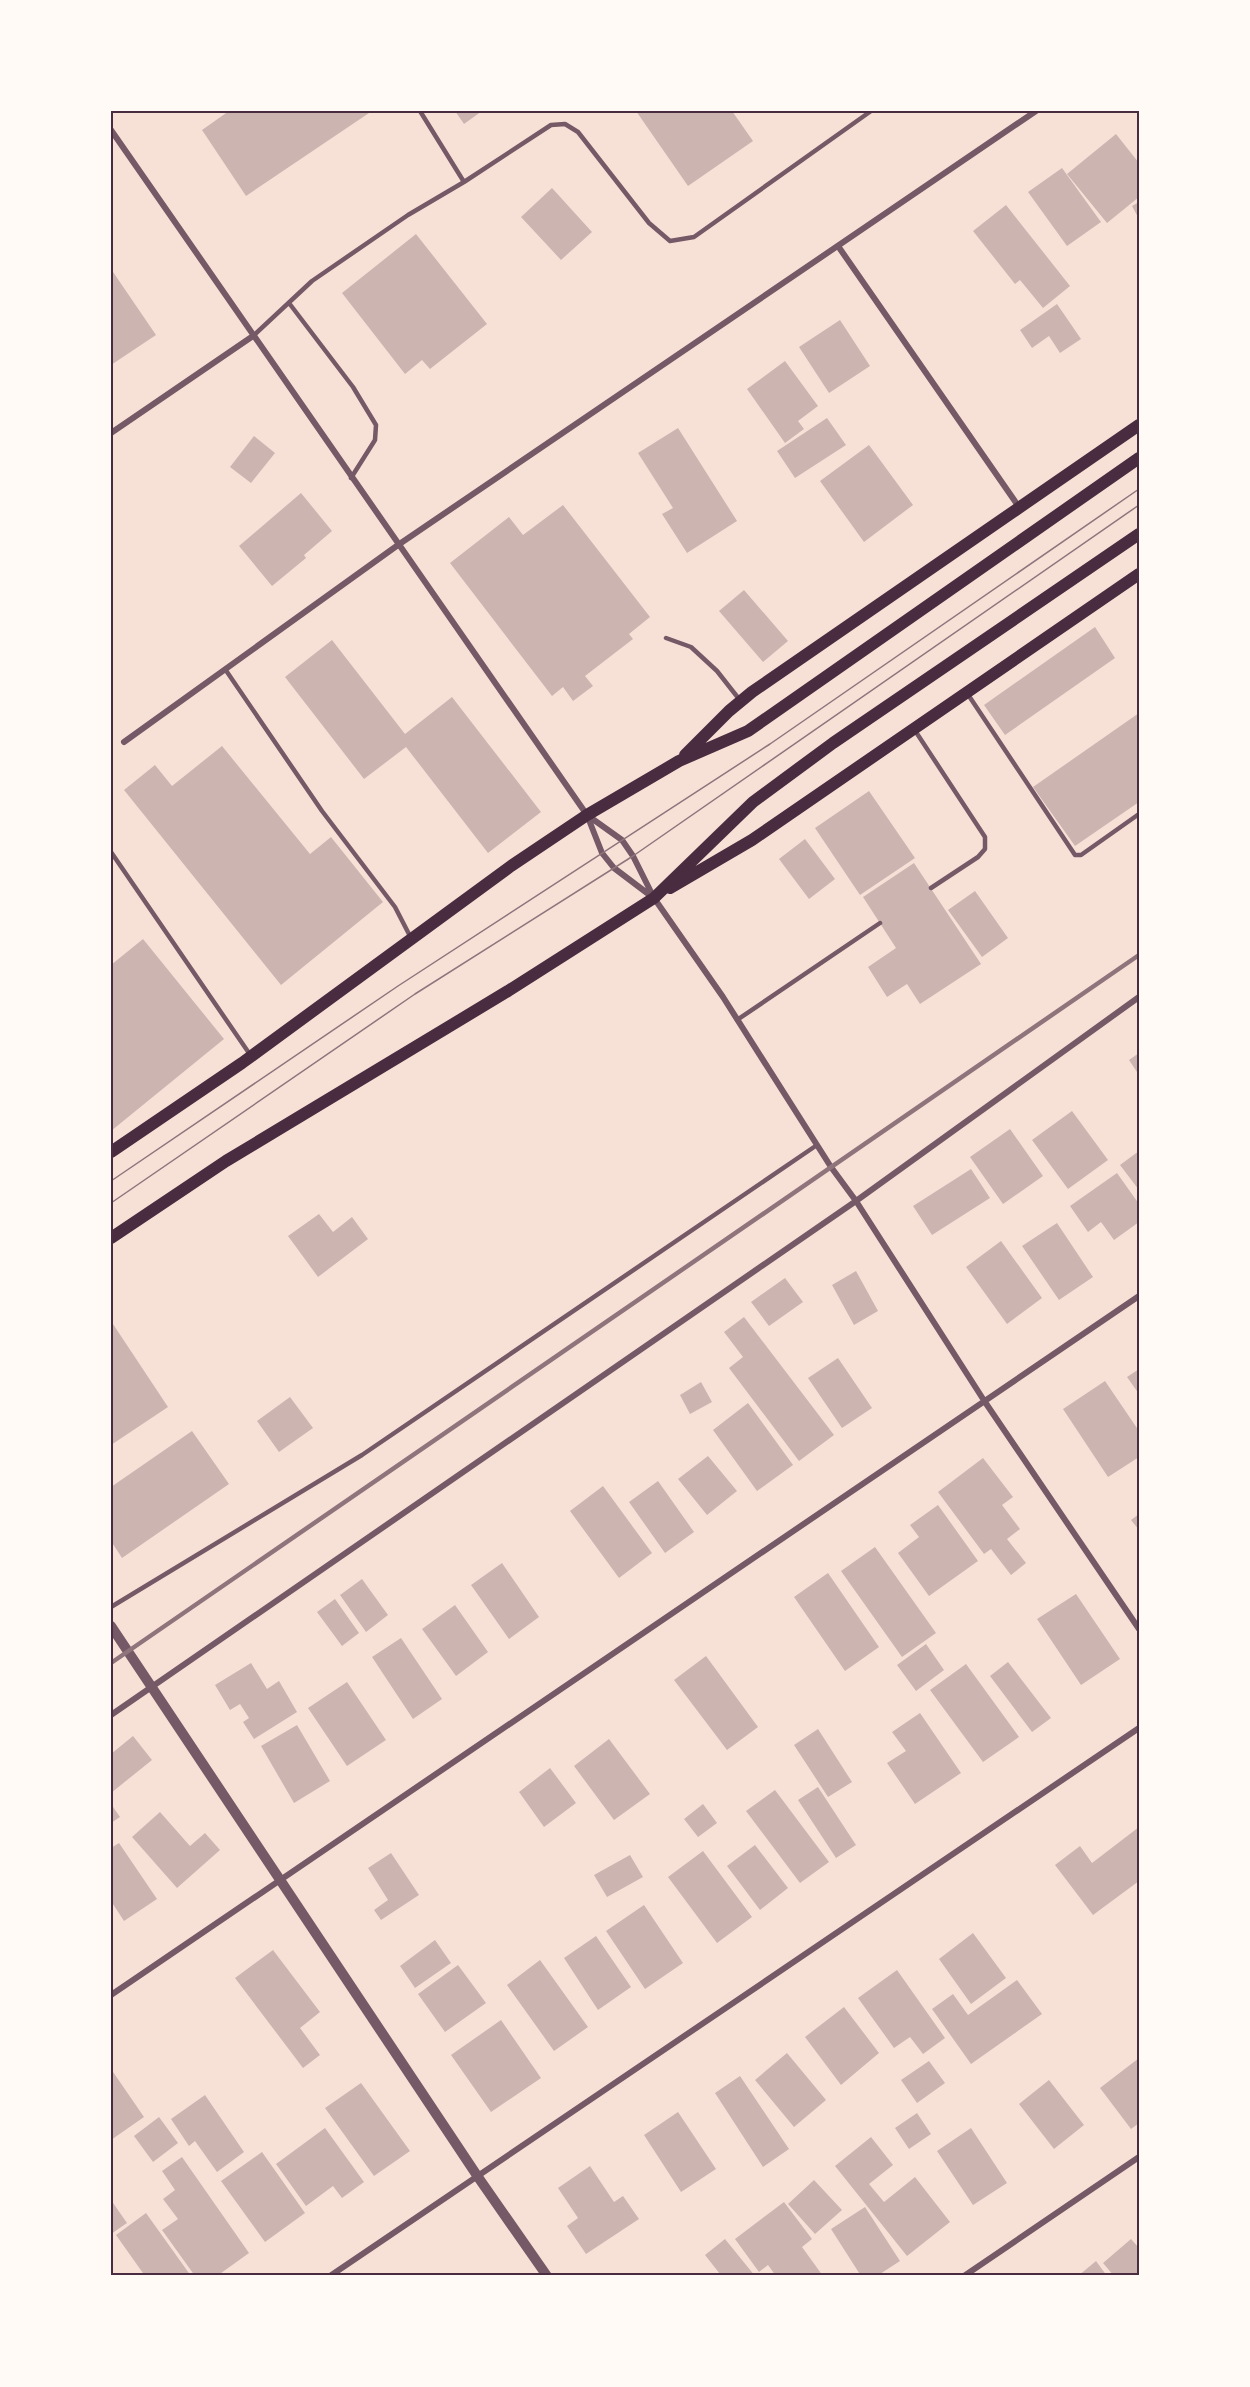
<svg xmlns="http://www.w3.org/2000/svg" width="1250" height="2387" font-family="'Source Sans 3',sans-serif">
	<rect width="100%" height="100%" fill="#f7e1d7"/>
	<!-- building -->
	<path fill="#ccb4b1" d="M 229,111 L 372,111 L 246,196 L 202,130 Z
		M 455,111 L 482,111 L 464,124 Z
		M 636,111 L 732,111 L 753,141 L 688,186 Z
		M 1116,134 L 1139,163 L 1139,197 L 1107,223 L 1067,174 Z
		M 1062,168 L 1101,222 L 1067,246 L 1028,192 Z
		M 552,188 L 592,232 L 561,260 L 521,217 Z
		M 1139,202 L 1139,219 L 1132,206 Z
		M 1006,205 L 1070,286 L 1043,308 L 1020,280 L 1015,284 L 973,231 Z
		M 416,234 L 487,324 L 430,369 L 422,360 L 405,374 L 342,293 Z
		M 111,269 L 156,335 L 111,365 Z
		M 1057,304 L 1081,339 L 1060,353 L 1049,336 L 1032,348 L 1020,330 Z
		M 840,320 L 870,366 L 829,393 L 799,347 Z
		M 785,361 L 818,406 L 798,421 L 804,429 L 785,443 L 747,389 Z
		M 827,418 L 846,445 L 795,478 L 777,451 Z
		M 678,428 L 737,521 L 687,553 L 662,514 L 673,508 L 638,453 Z
		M 254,436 L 275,453 L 251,483 L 230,467 Z
		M 869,445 L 913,505 L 864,542 L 820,481 Z
		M 301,493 L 332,531 L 304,555 L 306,558 L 272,586 L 239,546 Z
		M 563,505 L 650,617 L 629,634 L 633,639 L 585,676 L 593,686 L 573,701 L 563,687 L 552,696 L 450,563 L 509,517 L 523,535 Z
		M 744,590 L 788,641 L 763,662 L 719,611 Z
		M 1095,627 L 1115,658 L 1005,735 L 984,705 Z
		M 332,640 L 405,734 L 452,697 L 541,812 L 488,853 L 406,747 L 364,779 L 285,677 Z
		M 1139,713 L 1139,802 L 1075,846 L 1033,787 Z
		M 222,746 L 310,854 L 331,837 L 383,902 L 281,985 L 124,790 L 155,765 L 172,786 Z
		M 869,791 L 915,858 L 860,895 L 815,828 Z
		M 805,839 L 835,879 L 809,899 L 779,859 Z
		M 914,863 L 981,964 L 920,1004 L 907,984 L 887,997 L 868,967 L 896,948 L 863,897 Z
		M 975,891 L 1008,938 L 982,957 L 948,910 Z
		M 143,939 L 224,1039 L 111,1131 L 111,965 Z
		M 1139,1053 L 1139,1075 L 1129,1060 Z
		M 1072,1111 L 1108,1160 L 1068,1189 L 1032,1140 Z
		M 1010,1129 L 1043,1176 L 1003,1204 L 970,1157 Z
		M 1139,1151 L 1139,1190 L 1120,1165 Z
		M 971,1169 L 990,1198 L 932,1235 L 913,1206 Z
		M 1117,1173 L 1139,1204 L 1139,1222 L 1114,1240 L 1101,1222 L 1088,1232 L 1070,1206 Z
		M 319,1214 L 333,1232 L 352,1217 L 368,1239 L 318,1277 L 288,1236 Z
		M 1057,1223 L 1093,1277 L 1059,1300 L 1022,1246 Z
		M 1001,1241 L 1042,1298 L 1007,1324 L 966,1267 Z
		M 856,1271 L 878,1311 L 854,1325 L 832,1285 Z
		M 785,1278 L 803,1302 L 769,1326 L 751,1302 Z
		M 744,1317 L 834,1435 L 799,1461 L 729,1368 L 743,1357 L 724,1332 Z
		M 111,1321 L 168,1407 L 111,1445 Z
		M 838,1358 L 872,1408 L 842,1428 L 808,1378 Z
		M 1139,1369 L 1139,1394 L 1127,1377 Z
		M 1105,1381 L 1139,1431 L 1139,1457 L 1108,1477 L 1063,1409 Z
		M 701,1382 L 712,1402 L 690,1414 L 680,1395 Z
		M 290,1397 L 313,1428 L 279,1452 L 257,1421 Z
		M 748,1403 L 793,1465 L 757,1491 L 713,1430 Z
		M 192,1431 L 229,1484 L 122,1558 L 111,1541 L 111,1487 Z
		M 708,1456 L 737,1491 L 707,1515 L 678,1479 Z
		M 983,1458 L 1013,1497 L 1002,1505 L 1020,1529 L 1007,1539 L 1026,1563 L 1011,1575 L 991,1549 L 984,1554 L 938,1492 Z
		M 658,1481 L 694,1532 L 665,1553 L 629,1502 Z
		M 603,1486 L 652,1553 L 619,1578 L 570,1511 Z
		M 938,1505 L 978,1561 L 929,1596 L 898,1553 L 919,1537 L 910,1525 Z
		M 1139,1514 L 1139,1530 L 1131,1520 Z
		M 875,1547 L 936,1633 L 902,1657 L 841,1571 Z
		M 502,1563 L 539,1617 L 509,1639 L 471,1585 Z
		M 828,1573 L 879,1647 L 845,1671 L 794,1597 Z
		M 362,1579 L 388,1615 L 366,1632 L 340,1595 Z
		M 1076,1594 L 1120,1659 L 1081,1685 L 1037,1619 Z
		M 335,1599 L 359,1633 L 342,1646 L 317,1612 Z
		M 455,1605 L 488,1652 L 456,1676 L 422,1629 Z
		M 401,1638 L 442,1699 L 413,1719 L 372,1657 Z
		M 926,1644 L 944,1670 L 916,1691 L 897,1665 Z
		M 706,1656 L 758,1727 L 727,1750 L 674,1680 Z
		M 1008,1662 L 1051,1718 L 1032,1732 L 990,1676 Z
		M 251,1663 L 267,1689 L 279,1681 L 297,1712 L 254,1739 L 243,1722 L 249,1718 L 240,1704 L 230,1710 L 215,1685 Z
		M 966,1664 L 1019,1737 L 983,1762 L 930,1690 Z
		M 347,1682 L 386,1740 L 347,1766 L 308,1708 Z
		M 920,1713 L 961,1773 L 915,1804 L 887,1763 L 906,1751 L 892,1732 Z
		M 297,1725 L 330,1781 L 294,1803 L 261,1746 Z
		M 818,1729 L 852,1782 L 828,1797 L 794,1745 Z
		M 133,1736 L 152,1760 L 111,1793 L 111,1754 Z
		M 609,1739 L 650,1794 L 614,1820 L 574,1766 Z
		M 550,1768 L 576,1803 L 544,1827 L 519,1792 Z
		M 818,1787 L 856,1845 L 836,1858 L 798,1800 Z
		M 775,1790 L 829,1862 L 800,1883 L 746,1811 Z
		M 111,1804 L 120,1817 L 111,1823 Z
		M 703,1804 L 717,1823 L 698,1837 L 684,1819 Z
		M 160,1812 L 190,1846 L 205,1833 L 220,1850 L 177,1888 L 132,1837 Z
		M 1139,1827 L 1139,1881 L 1093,1915 L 1055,1865 L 1080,1846 L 1092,1863 Z
		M 119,1843 L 157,1899 L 124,1921 L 111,1901 L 111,1848 Z
		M 755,1845 L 788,1888 L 760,1910 L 727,1866 Z
		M 703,1851 L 752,1917 L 717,1943 L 668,1877 Z
		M 391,1853 L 419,1895 L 381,1920 L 374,1910 L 388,1900 L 368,1868 Z
		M 630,1855 L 643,1877 L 607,1897 L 594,1875 Z
		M 644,1905 L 683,1963 L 645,1989 L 606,1931 Z
		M 973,1933 L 1006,1978 L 971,2004 L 939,1959 Z
		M 596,1936 L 631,1987 L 598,2010 L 564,1958 Z
		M 435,1940 L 451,1963 L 415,1988 L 400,1966 Z
		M 273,1950 L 320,2012 L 300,2028 L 320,2055 L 303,2068 L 235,1978 Z
		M 540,1960 L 588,2027 L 554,2051 L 507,1985 Z
		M 458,1965 L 486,2003 L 445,2032 L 418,1994 Z
		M 897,1970 L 945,2038 L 923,2054 L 910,2037 L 894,2048 L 858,1998 Z
		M 1017,1980 L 1042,2014 L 971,2064 L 932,2009 L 953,1994 L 968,2015 Z
		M 844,2007 L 879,2053 L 841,2085 L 805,2037 Z
		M 501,2020 L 541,2078 L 491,2112 L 451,2055 Z
		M 787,2053 L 826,2100 L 794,2127 L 755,2080 Z
		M 1139,2058 L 1139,2123 L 1131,2129 L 1100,2088 Z
		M 929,2061 L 945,2083 L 917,2103 L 901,2080 Z
		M 111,2069 L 144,2117 L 111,2140 Z
		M 740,2076 L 789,2149 L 763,2167 L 715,2093 Z
		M 1049,2080 L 1084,2125 L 1054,2149 L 1019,2104 Z
		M 361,2083 L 410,2151 L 374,2176 L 325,2108 Z
		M 205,2095 L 244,2152 L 217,2172 L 195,2141 L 189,2146 L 171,2119 Z
		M 678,2112 L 716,2169 L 681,2192 L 644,2135 Z
		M 917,2113 L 931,2134 L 909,2149 L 895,2128 Z
		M 159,2117 L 178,2143 L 153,2162 L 134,2136 Z
		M 325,2128 L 364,2182 L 342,2198 L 333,2186 L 306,2206 L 276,2164 Z
		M 971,2128 L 1007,2183 L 973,2205 L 937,2151 Z
		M 871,2137 L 893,2165 L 869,2184 L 884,2202 L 915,2177 L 950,2222 L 907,2256 L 835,2166 Z
		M 262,2152 L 305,2213 L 265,2242 L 221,2181 Z
		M 182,2157 L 249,2253 L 217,2276 L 195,2276 L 162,2230 L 178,2219 L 163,2199 L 175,2190 L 162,2171 Z
		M 590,2166 L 614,2202 L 623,2196 L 639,2219 L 586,2254 L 567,2226 L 578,2218 L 558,2188 Z
		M 814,2180 L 842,2210 L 815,2234 L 788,2204 Z
		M 111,2200 L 127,2223 L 111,2234 Z
		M 784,2202 L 812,2239 L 802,2247 L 823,2276 L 776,2276 L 768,2265 L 759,2272 L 735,2239 Z
		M 865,2207 L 900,2261 L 877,2276 L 861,2276 L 831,2229 Z
		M 146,2213 L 191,2276 L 145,2276 L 116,2235 Z
		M 725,2239 L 755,2276 L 718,2276 L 720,2274 L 705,2255 Z
		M 1131,2239 L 1139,2248 L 1139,2276 L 1114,2276 L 1103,2263 Z
		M 1096,2261 L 1107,2276 L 1078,2276 Z"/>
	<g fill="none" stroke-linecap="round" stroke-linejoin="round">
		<!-- service -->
		<path stroke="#755966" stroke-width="4.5" d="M 420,111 L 464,182
			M 289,303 L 353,387 L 376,425 L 375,440 L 351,478
			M 253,336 L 312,281 L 408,215 L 464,182 L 551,125 L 565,124 L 578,132 L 649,223 L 670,241 L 694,237 L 871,111
			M 666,638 L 691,647 L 717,671 L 739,699
			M 225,669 L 322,811 L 395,907 L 411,938
			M 967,693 L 1075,855 L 1081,855 L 1139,814
			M 914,729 L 985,837 L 985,849 L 978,857 L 931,888
			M 111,852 L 251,1056
			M 737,1020 L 880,923
			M 111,1607 L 362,1455 L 817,1145"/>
		<!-- minor -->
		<path stroke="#755966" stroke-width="6" d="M 111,130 L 587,815 L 602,853 L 614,868 L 651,896
			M 838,246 L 1019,507
			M 111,433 L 253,336
			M 124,742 L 398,545 L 1036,111
			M 587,815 L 622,840 L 633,856 L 654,898 L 723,997 L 831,1167 L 856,1201 L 985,1402 L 1139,1629
			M 111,1715 L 856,1201 L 1139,997
			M 111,1995 L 1139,1296
			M 330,2276 L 1139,1728
			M 964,2276 L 1139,2157"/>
		<!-- tertiary -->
		<path stroke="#755966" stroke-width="10" d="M 111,1626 L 478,2177 L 547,2276"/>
		<!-- secondary -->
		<path stroke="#4a2c40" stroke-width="12" d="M 685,755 L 729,711 L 752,692 L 1139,425
			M 670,888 L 752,840 L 1139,574
			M 111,1152 L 242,1063 L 511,866 L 587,815 L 679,761 L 748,731 L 1139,458
			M 111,1238 L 226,1161 L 508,991 L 654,898 L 753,802 L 833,743 L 1139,534"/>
		<!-- tram -->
		<path stroke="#8f747c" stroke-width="1.5" d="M 111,1181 L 398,986 L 770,744 L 1139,489
			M 111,1203 L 415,994 L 633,856 L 1139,505"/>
		<!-- rail -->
		<path stroke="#8f747c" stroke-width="4.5" d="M 111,1663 L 1139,955"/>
	</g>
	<!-- border -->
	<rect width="1250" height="2387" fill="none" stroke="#fffaf5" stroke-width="225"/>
	<rect x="112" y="112" width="1026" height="2162" fill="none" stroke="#4a2c40" stroke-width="2"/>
</svg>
